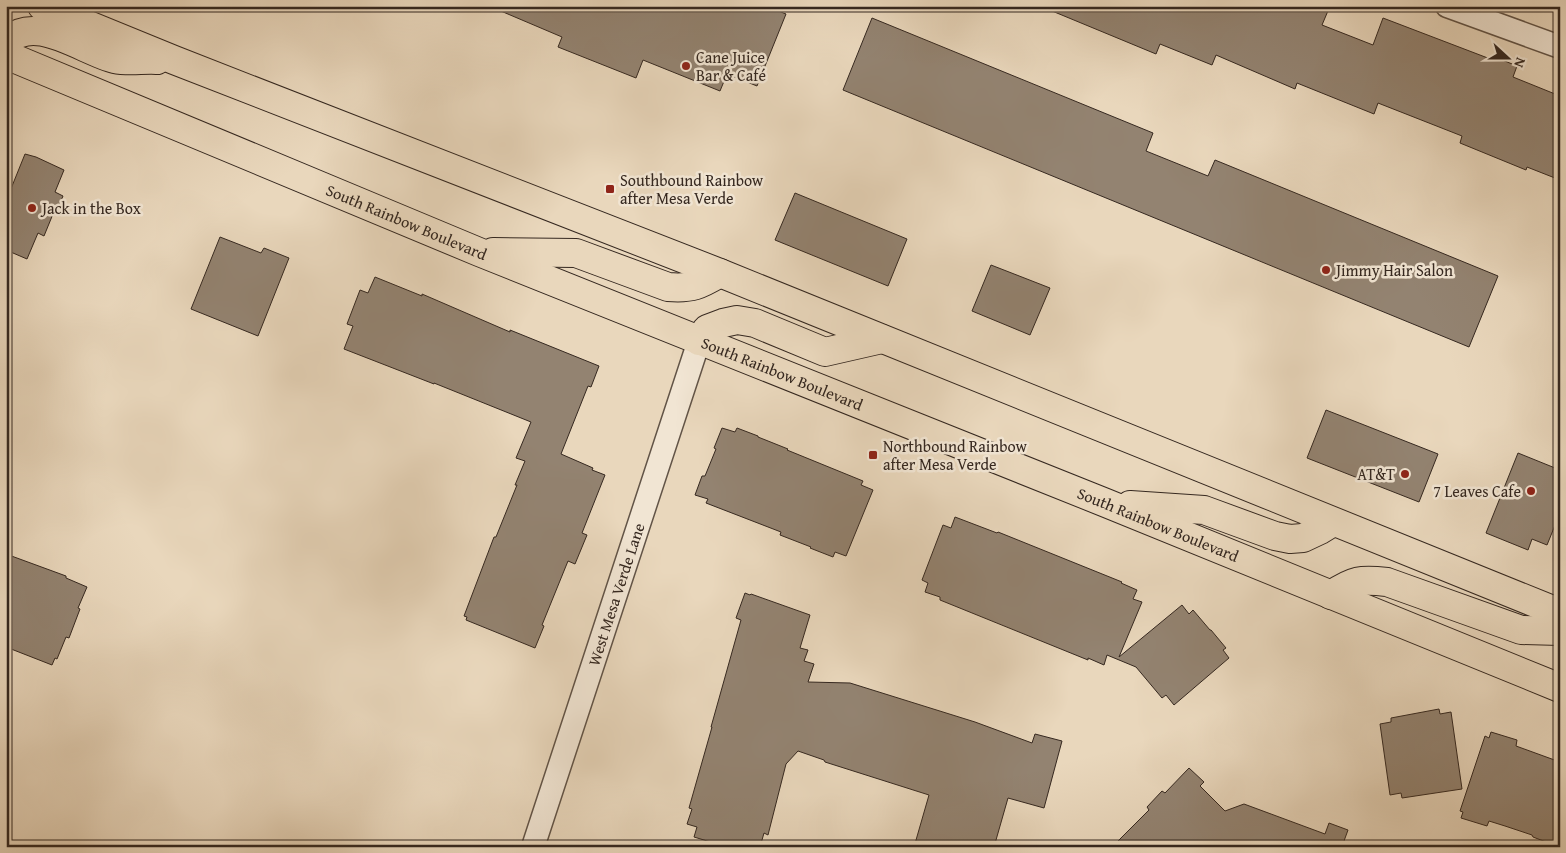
<svg xmlns="http://www.w3.org/2000/svg" width="1566" height="853" font-family="'Gentium Book Plus',serif">
	<rect width="100%" height="100%" fill="#e9d7bc"/>
	<filter id="stains"><feTurbulence type="fractalNoise" baseFrequency=".004" numOctaves="4"/><feColorMatrix values="0 0 0 0 .2 0 0 0 0 .09 0 0 0 0 .02 0 0 0 .5 -.17"/></filter>
	<radialGradient id="worn" r=".72"><stop offset=".6" stop-color="#630" stop-opacity="0"/><stop offset="1" stop-color="#630" stop-opacity=".3"/></radialGradient>
	<!-- building -->
	<path fill="#938371" stroke="#352820" d="M 489,6 L 766,6 L 786,14 L 757,86 L 727,74 L 720,91 L 643,60 L 636,78 L 558,47 L 562,37 Z
		M 1040,6 L 1330,6 L 1322,25 L 1373,45 L 1383,18 L 1493,60 L 1495,57 L 1517,66 L 1513,77 L 1560,96 L 1560,180 L 1527,167 L 1526,170 L 1460,143 L 1462,136 L 1378,103 L 1374,114 L 1297,83 L 1295,89 L 1216,55 L 1212,65 L 1160,44 L 1156,54 Z
		M 872,18 L 1153,133 L 1146,151 L 1208,176 L 1215,160 L 1498,276 L 1469,347 L 843,90 Z
		M 25,154 L 36,157 L 64,170 L 55,192 L 63,196 L 55,215 L 53,214 L 44,236 L 38,233 L 27,259 L 6,250 L 6,201 Z
		M 795,193 L 907,239 L 888,286 L 775,240 Z
		M 220,237 L 261,253 L 264,248 L 289,258 L 258,336 L 191,309 Z
		M 991,265 L 1050,288 L 1030,335 L 972,311 Z
		M 375,277 L 422,296 L 422,294 L 510,332 L 510,330 L 599,366 L 591,387 L 588,386 L 561,454 L 593,468 L 592,470 L 605,475 L 582,533 L 587,535 L 575,564 L 568,561 L 542,625 L 544,626 L 535,648 L 466,620 L 467,617 L 464,616 L 494,537 L 496,537 L 517,485 L 515,485 L 525,461 L 516,458 L 531,422 L 434,383 L 434,384 L 344,349 L 353,326 L 347,324 L 360,290 L 368,293 Z
		M 1326,410 L 1438,454 L 1419,502 L 1307,458 Z
		M 722,428 L 735,432 L 737,428 L 758,436 L 758,437 L 788,449 L 787,450 L 863,481 L 861,485 L 873,490 L 846,556 L 835,552 L 833,557 L 810,548 L 811,547 L 780,535 L 781,532 L 706,503 L 708,499 L 695,495 L 702,476 L 705,476 L 716,449 L 714,448 Z
		M 1518,453 L 1560,470 L 1560,513 L 1547,545 L 1532,539 L 1528,550 L 1486,533 Z
		M 955,517 L 997,533 L 998,532 L 1122,582 L 1121,583 L 1137,590 L 1133,599 L 1142,602 L 1119,657 L 1182,605 L 1189,614 L 1193,610 L 1210,630 L 1211,630 L 1226,648 L 1223,650 L 1229,658 L 1174,705 L 1166,695 L 1162,698 L 1136,667 L 1107,655 L 1104,665 L 1088,658 L 1088,660 L 940,600 L 940,597 L 925,592 L 928,583 L 922,580 L 943,525 L 951,528 Z
		M 6,554 L 66,576 L 66,578 L 87,587 L 78,608 L 80,609 L 69,638 L 66,637 L 57,659 L 55,658 L 52,665 L 6,647 Z
		M 745,593 L 750,595 L 751,594 L 810,615 L 800,648 L 808,650 L 804,661 L 814,664 L 808,682 L 850,683 L 975,722 L 1032,743 L 1035,734 L 1062,741 L 1044,808 L 1008,798 L 994,847 L 914,847 L 929,795 L 825,762 L 824,760 L 798,751 L 786,764 L 768,835 L 764,833 L 760,847 L 727,847 L 694,837 L 697,827 L 687,824 L 692,809 L 689,808 L 712,727 L 711,727 L 741,620 L 736,618 Z
		M 1439,709 L 1440,714 L 1451,712 L 1462,789 L 1402,798 L 1401,793 L 1390,795 L 1380,724 L 1391,722 L 1391,718 Z
		M 1491,732 L 1517,740 L 1516,746 L 1560,762 L 1560,829 L 1554,845 L 1533,837 L 1532,835 L 1505,826 L 1489,821 L 1487,826 L 1461,818 L 1463,812 L 1460,811 L 1485,736 L 1489,738 Z
		M 1189,768 L 1204,782 L 1200,786 L 1225,811 L 1244,804 L 1325,834 L 1329,823 L 1348,830 L 1344,841 L 1355,845 L 1355,847 L 1112,847 L 1149,810 L 1147,807 L 1162,791 L 1165,793 Z"/>
	<g fill="none" stroke-linecap="round" stroke-linejoin="round">
		<defs>
			<g id="minor">
				<path d="M 1447,6 L 1560,47"/>
				<path id="s1" d="M 533,847 L 699,341"/>
			</g>
			<g id="primary">
				<path d="M 42,6 L 174,60 L 720,273 L 1560,613"/>
				<path d="M 6,43 C 33,11 84,52 115,59 C 128,62 144,59 157,60"/>
				<path id="s2" d="M 6,55 L 479,252 L 1106,503 L 1560,688"/>
				<path d="M 493,252 L 576,253 L 668,287 C 692,289 700,285 720,273"/>
				<path d="M 699,341 L 707,329 L 723,323 L 737,320 L 755,323 L 825,352 L 882,339"/>
				<path d="M 1130,505 L 1204,510 L 1275,536 L 1290,539 L 1303,538 L 1320,530 L 1333,522"/>
				<path d="M 1331,595 C 1354,580 1360,579 1387,582 L 1521,630 L 1560,631"/>
			</g>
		</defs>
		<!-- minor casing -->
		<use href="#minor" stroke="#625447" stroke-width="25"/>
		<!-- primary casing -->
		<use href="#primary" stroke="#352820" stroke-width="30"/>
		<!-- minor -->
		<use href="#minor" stroke="#f1e5d3" stroke-width="22"/>
		<!-- primary -->
		<use href="#primary" stroke="#e9d7bc" stroke-width="28"/>
	</g>
	<!-- markers -->
	<g fill="#8f2418" stroke="#f1e5d3" stroke-width="2">
		<circle cx="686" cy="66" r="5"/>
		<rect x="605" y="184" width="10" height="10" rx="2.5"/>
		<circle cx="32" cy="208" r="5"/>
		<circle cx="1326" cy="270" r="5"/>
		<rect x="868" y="450" width="10" height="10" rx="2.5"/>
		<circle cx="1405" cy="474" r="5"/>
		<circle cx="1531" cy="491" r="5"/>
	</g>
	<g text-anchor="middle" dominant-baseline="central" stroke-width="5" stroke-linejoin="round" paint-order="stroke">
		<!-- poi labels -->
		<g font-size="16" fill="#352820" stroke="#f1e5d3" text-anchor="start">
			<text x="696" y="57">Cane Juice<tspan x="696" dy="18">Bar &amp; Café</tspan></text>
			<text x="620" y="180">Southbound Rainbow<tspan x="620" dy="18">after Mesa Verde</tspan></text>
			<text x="42" y="208">Jack in the Box</text>
			<text x="1336" y="270">Jimmy Hair Salon</text>
			<text x="883" y="446">Northbound Rainbow<tspan x="883" dy="18">after Mesa Verde</tspan></text>
			<text x="1395" y="474" text-anchor="end">AT&amp;T</text>
			<text x="1521" y="491" text-anchor="end">7 Leaves Cafe</text>
		</g>
		<!-- street labels -->
		<g font-size="16" fill="#352820" stroke="#f1e5d3">
			<text stroke="none"><textPath href="#s2" startOffset="434">South Rainbow Boulevard</textPath></text>
			<text stroke="none"><textPath href="#s2" startOffset="839">South Rainbow Boulevard</textPath></text>
			<text stroke="none"><textPath href="#s2" startOffset="1244">South Rainbow Boulevard</textPath></text>
			<text stroke="none"><textPath href="#s1" startOffset="266">West Mesa Verde Lane</textPath></text>
		</g>
	</g>
	<!-- margin -->
	<rect width="1566" height="853" fill="none" stroke="#e9d7bc" stroke-width="25"/>
	<rect x="8" y="8" width="1551" height="838" fill="none" stroke="#352820" stroke-width="2.5"/>
	<rect x="12" y="12" width="1541" height="828" fill="none" stroke="#352820"/>
	<!-- north arrow -->
	<g transform="translate(1508 58) rotate(111)" stroke="#f1e5d3" stroke-width="4" paint-order="stroke">
	<path d="M0-4L9 19L0 12L-9 19Z" fill="#352820"/>
	<text y="-8" font-size="14" font-weight="bold" text-anchor="middle" fill="#352820">N</text>
	</g>
	<rect width="100%" height="100%" filter="url(#stains)"/>
	<rect width="100%" height="100%" fill="url(#worn)"/>
</svg>
